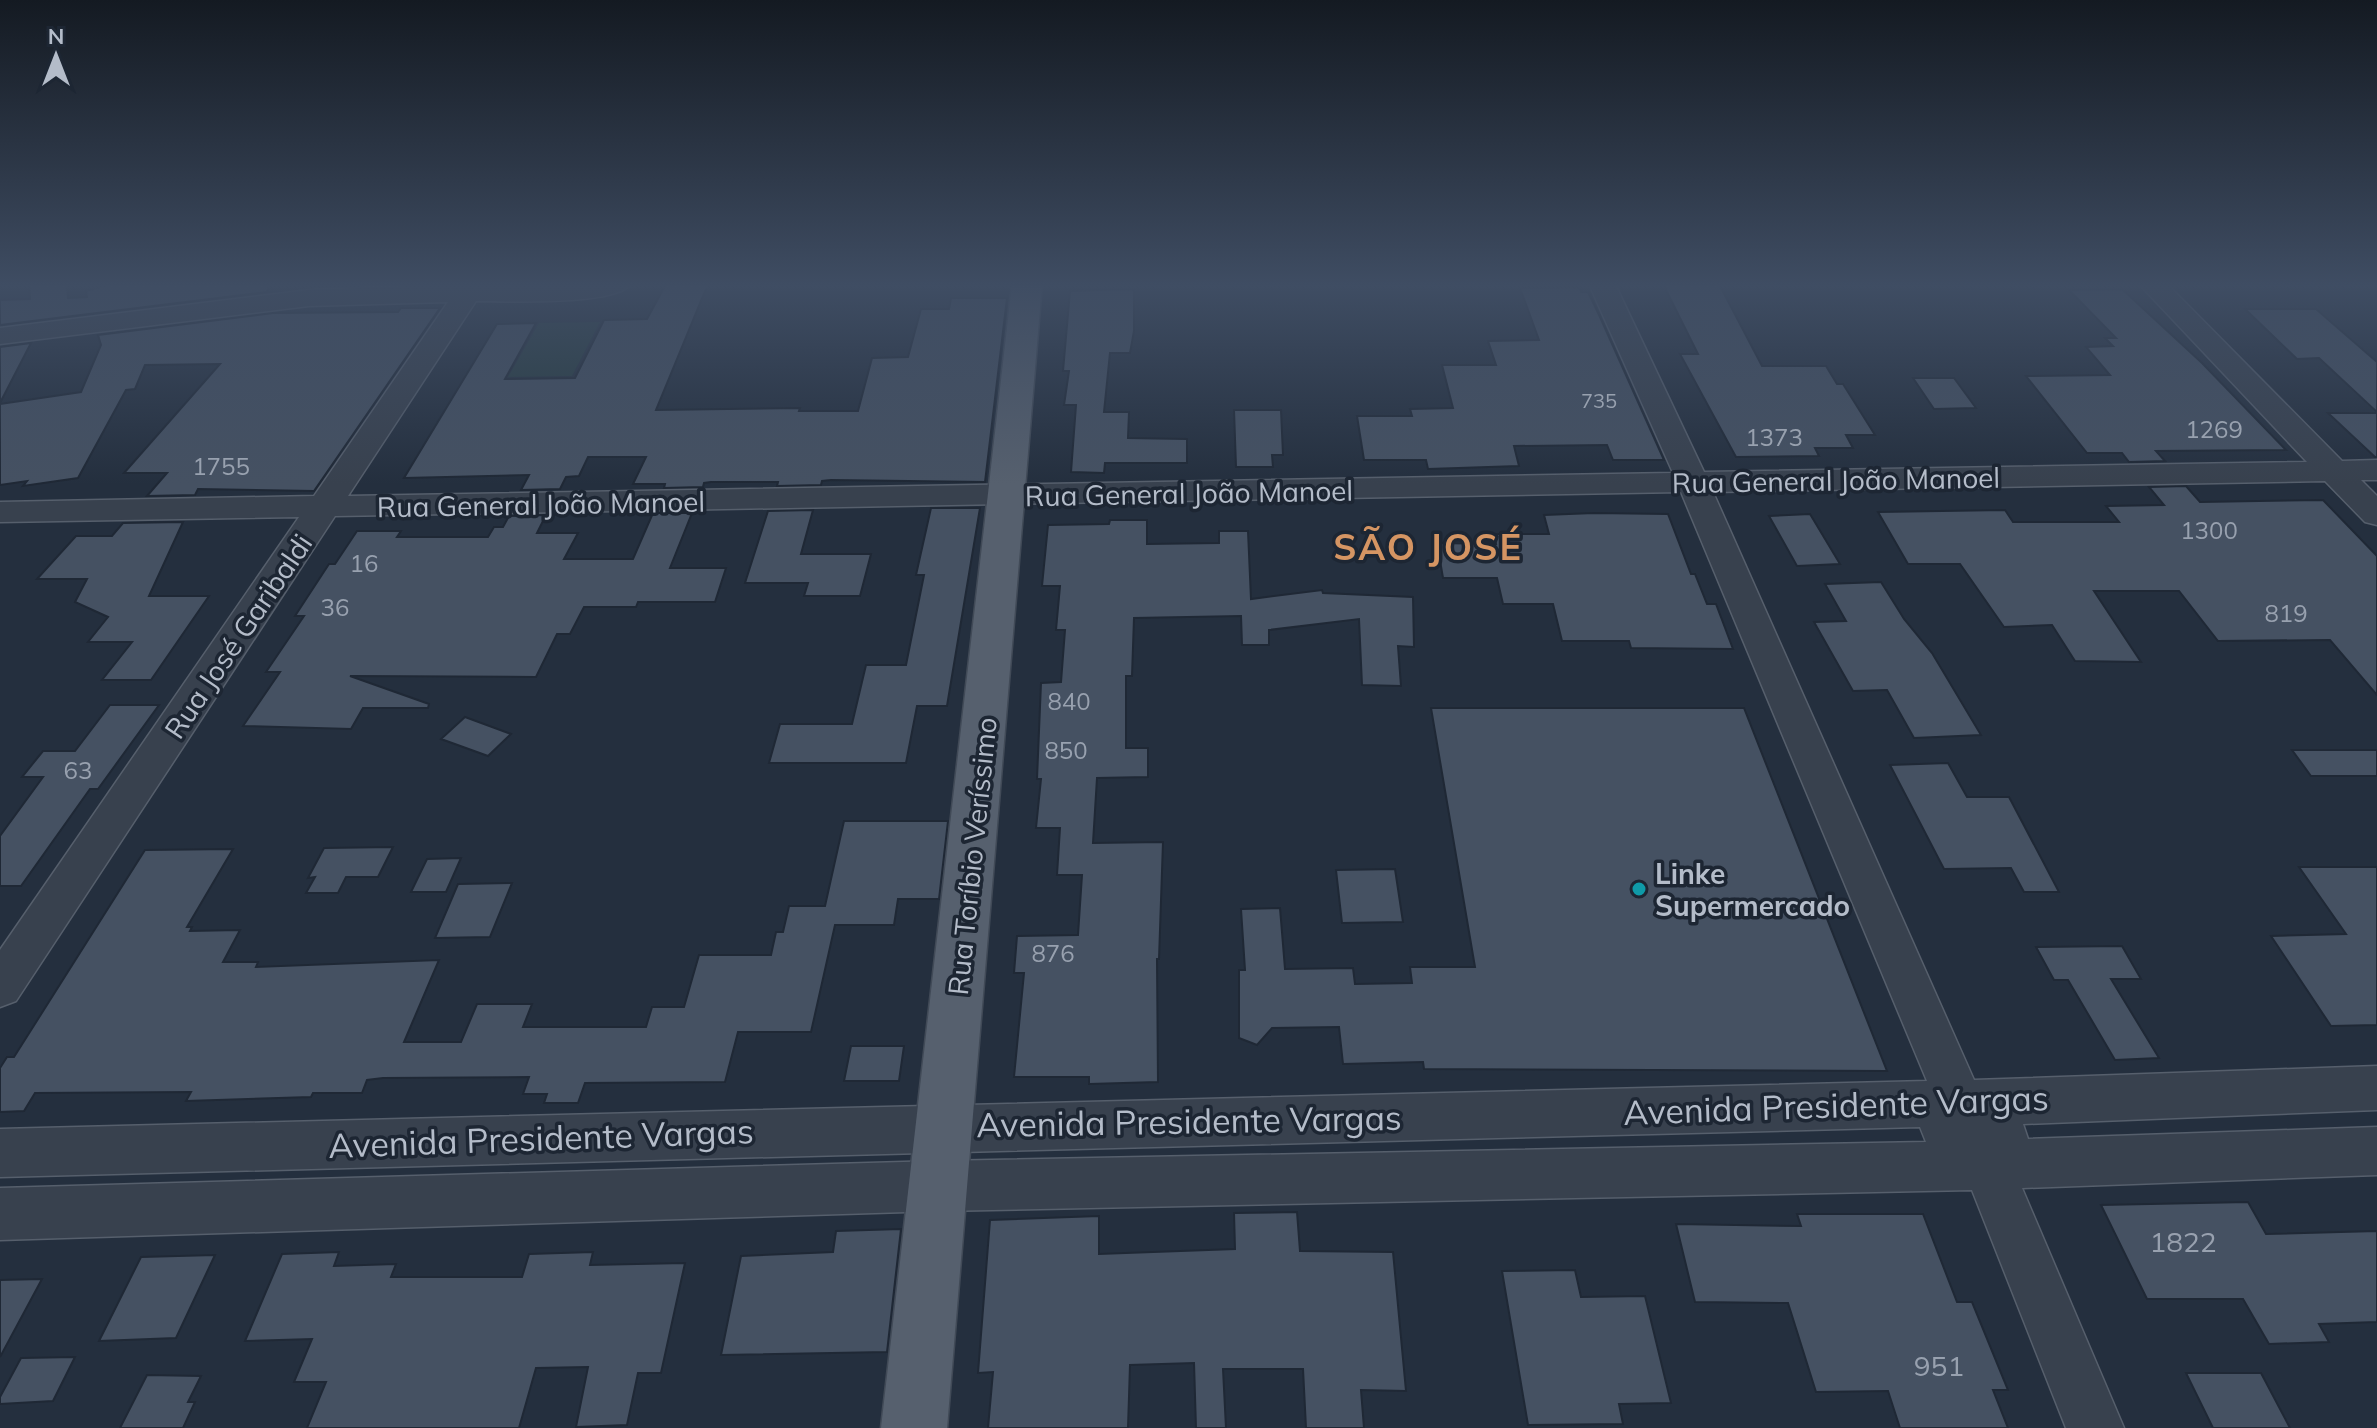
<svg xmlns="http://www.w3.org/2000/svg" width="2377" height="1428" font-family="Mulish,sans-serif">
	<rect width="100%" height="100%" fill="#242f3e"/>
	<!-- green -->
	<path fill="#263c3f" d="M 600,322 L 572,376 L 508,377 L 539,323 Z"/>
	<!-- building -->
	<path fill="#455162" stroke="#1f2835" stroke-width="2" d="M 29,284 L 67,284 L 68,298 L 87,297 L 86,291 L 111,284 L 269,284 L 267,292 L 0,325 L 0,300 L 30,299 Z
		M 666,284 L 708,284 L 656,410 L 800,408 L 799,411 L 858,411 L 872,358 L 908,357 L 921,309 L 949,309 L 951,298 L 1007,298 L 985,482 L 831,480 L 822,481 L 821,485 L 777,486 L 778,482 L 711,482 L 704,483 L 703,487 L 664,488 L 665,484 L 633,484 L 646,457 L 588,457 L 579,476 L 566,477 L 560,489 L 521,490 L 529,475 L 404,478 L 497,324 L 536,323 L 505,379 L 575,378 L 604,320 L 647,319 Z
		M 1663,284 L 1719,284 L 1762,366 L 1826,366 L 1837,384 L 1843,384 L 1875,435 L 1846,435 L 1853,448 L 1815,448 L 1819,456 L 1736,457 L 1680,354 L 1698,354 Z
		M 1579,287 L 1581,292 L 1588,292 L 1600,317 L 1664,460 L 1613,460 L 1607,445 L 1514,446 L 1519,466 L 1428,469 L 1426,460 L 1364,460 L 1357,416 L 1412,416 L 1410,409 L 1453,408 L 1442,365 L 1496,365 L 1488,341 L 1539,340 L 1520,288 Z
		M 1134,289 L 1134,331 L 1130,353 L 1110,353 L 1104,412 L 1129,412 L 1128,438 L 1187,439 L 1187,463 L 1105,463 L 1104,473 L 1071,472 L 1076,405 L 1064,405 L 1069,371 L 1063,371 L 1070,291 Z
		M 2122,289 L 2202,363 L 2286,450 L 2156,451 L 2165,461 L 2129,462 L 2122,453 L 2087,453 L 2026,376 L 2110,375 L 2086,347 L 2113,346 L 2105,338 L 2116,338 L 2069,290 Z
		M 401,308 L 440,308 L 314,491 L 198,489 L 195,495 L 147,496 L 167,473 L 124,473 L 220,364 L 145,365 L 135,389 L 126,390 L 78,478 L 23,486 L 27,481 L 0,485 L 0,404 L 81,392 L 101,345 L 98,335 L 273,313 L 398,312 Z
		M 2245,309 L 2316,309 L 2377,362 L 2377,412 L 2319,358 L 2297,359 Z
		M 31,343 L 0,403 L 0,347 Z
		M 1913,378 L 1954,378 L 1976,408 L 1934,409 Z
		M 1234,410 L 1281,410 L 1283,455 L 1272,455 L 1273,467 L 1236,467 Z
		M 2328,413 L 2377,413 L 2377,457 L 2375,457 Z
		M 2186,486 L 2200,502 L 2323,500 L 2377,556 L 2377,695 L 2330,640 L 2218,641 L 2179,591 L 2094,591 L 2141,662 L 2075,661 L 2052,625 L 2004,627 L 1960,564 L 1908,564 L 1878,512 L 2005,510 L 2013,522 L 2119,522 L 2106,506 L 2164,505 L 2149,487 Z
		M 931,508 L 980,508 L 947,706 L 917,706 L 906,763 L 769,763 L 780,724 L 852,724 L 866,665 L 906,665 L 924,575 L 916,575 Z
		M 813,510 L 801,554 L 871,554 L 860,596 L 804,596 L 808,583 L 745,583 L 768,511 Z
		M 653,513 L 692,513 L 670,568 L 726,568 L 715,602 L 638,602 L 636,607 L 584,607 L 570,634 L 557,634 L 536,677 L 350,676 L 429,704 L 428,708 L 363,708 L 351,729 L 243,726 L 280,672 L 266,672 L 304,616 L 295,616 L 329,564 L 335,564 L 357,531 L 401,531 L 397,537 L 488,537 L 494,527 L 503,527 L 509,516 L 546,515 L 537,533 L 578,533 L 564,559 L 633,559 Z
		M 1594,513 L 1668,514 L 1691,574 L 1695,574 L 1707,604 L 1716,604 L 1733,649 L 1631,648 L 1629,641 L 1562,641 L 1553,604 L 1503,604 L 1497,578 L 1443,578 L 1437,543 L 1496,544 L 1494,534 L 1549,534 L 1544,515 Z
		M 1810,514 L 1840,564 L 1797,566 L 1769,516 Z
		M 1110,520 L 1147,520 L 1147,544 L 1219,543 L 1219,531 L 1248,531 L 1251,599 L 1322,590 L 1323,593 L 1413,597 L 1414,647 L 1398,646 L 1401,686 L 1362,685 L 1359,619 L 1269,630 L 1269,645 L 1242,645 L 1241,616 L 1134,618 L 1132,676 L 1126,676 L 1126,748 L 1148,748 L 1148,777 L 1097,778 L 1093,843 L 1163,842 L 1159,959 L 1157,959 L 1158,1082 L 1089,1084 L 1089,1077 L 1014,1077 L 1024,973 L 1014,973 L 1017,936 L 1078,935 L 1082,875 L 1057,875 L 1060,828 L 1036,828 L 1041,779 L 1037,779 L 1041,683 L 1061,682 L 1065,630 L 1056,630 L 1060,586 L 1042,586 L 1048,525 L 1109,524 Z
		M 183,522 L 149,596 L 209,596 L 151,680 L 102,680 L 132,642 L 88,642 L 108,617 L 75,602 L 87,579 L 37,579 L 76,536 L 112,536 L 123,523 Z
		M 1881,582 L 1904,619 L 1932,653 L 1981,735 L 1914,738 L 1887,690 L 1853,691 L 1814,622 L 1846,621 L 1825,584 Z
		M 110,705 L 159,705 L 98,789 L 90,789 L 21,886 L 0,886 L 0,836 L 43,777 L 22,777 L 43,751 L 75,751 Z
		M 1431,708 L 1744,708 L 1887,1071 L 1424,1069 L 1423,1062 L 1343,1064 L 1339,1027 L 1272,1028 L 1257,1045 L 1239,1038 L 1239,970 L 1245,970 L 1241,909 L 1280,908 L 1285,969 L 1353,968 L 1355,984 L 1412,983 L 1410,967 L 1475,967 Z
		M 465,717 L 511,734 L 488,756 L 441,739 Z
		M 2292,750 L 2377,750 L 2377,776 L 2311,776 Z
		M 1948,763 L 1967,797 L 2009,797 L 2059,892 L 2024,892 L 2011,868 L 1944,869 L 1890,765 Z
		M 844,821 L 948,821 L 939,899 L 898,899 L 894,925 L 835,925 L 811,1032 L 738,1032 L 725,1082 L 585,1083 L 578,1103 L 544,1103 L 547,1094 L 523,1094 L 529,1077 L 383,1078 L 367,1080 L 362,1093 L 313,1093 L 311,1097 L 186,1101 L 191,1092 L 35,1093 L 24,1111 L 0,1112 L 0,1068 L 7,1057 L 14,1057 L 145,850 L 233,849 L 187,927 L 192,927 L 190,931 L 240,930 L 223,962 L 258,962 L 256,967 L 439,960 L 404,1042 L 461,1042 L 477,1004 L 532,1004 L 523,1027 L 646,1027 L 652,1007 L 684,1007 L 699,955 L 771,955 L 776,932 L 783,932 L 789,906 L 825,906 Z
		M 393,847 L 378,877 L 346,877 L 338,893 L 306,893 L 315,877 L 308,878 L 324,848 Z
		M 461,858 L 446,892 L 411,892 L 427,859 Z
		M 2299,867 L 2377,867 L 2377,1025 L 2331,1026 L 2271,936 L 2346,934 Z
		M 1395,869 L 1403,922 L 1342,923 L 1336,870 Z
		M 512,883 L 490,937 L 435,938 L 458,884 Z
		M 2122,946 L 2141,979 L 2111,979 L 2159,1058 L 2115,1060 L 2068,980 L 2054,980 L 2036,947 Z
		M 851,1046 L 904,1046 L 899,1081 L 844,1081 Z
		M 2248,1202 L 2266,1234 L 2377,1231 L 2377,1322 L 2319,1324 L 2329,1342 L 2269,1344 L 2243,1299 L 2147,1299 L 2101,1205 Z
		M 1297,1212 L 1300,1251 L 1393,1252 L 1406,1391 L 1361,1390 L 1364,1428 L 1306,1428 L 1303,1369 L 1223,1369 L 1226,1428 L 1196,1428 L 1194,1363 L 1130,1365 L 1128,1428 L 988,1428 L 993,1372 L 978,1373 L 990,1220 L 1099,1216 L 1099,1254 L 1235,1249 L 1234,1213 Z
		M 1797,1214 L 1923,1214 L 1957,1302 L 1972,1302 L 2008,1390 L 1993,1390 L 2008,1428 L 1900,1428 L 1888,1391 L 1816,1392 L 1788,1303 L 1695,1302 L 1676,1224 L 1801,1226 Z
		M 901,1229 L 887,1352 L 721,1355 L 741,1256 L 833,1252 L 836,1231 Z
		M 339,1252 L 334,1266 L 396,1264 L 391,1277 L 522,1277 L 529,1254 L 593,1252 L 590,1265 L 685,1263 L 661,1373 L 638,1373 L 627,1425 L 576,1427 L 588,1367 L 536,1368 L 519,1428 L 307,1428 L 326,1382 L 294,1382 L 312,1339 L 245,1341 L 282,1254 Z
		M 215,1255 L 176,1338 L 99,1341 L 141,1257 Z
		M 1575,1270 L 1581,1297 L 1645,1296 L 1671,1403 L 1619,1404 L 1623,1424 L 1528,1425 L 1502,1271 Z
		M 42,1279 L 0,1357 L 0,1280 Z
		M 75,1357 L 53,1401 L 0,1404 L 0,1397 L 21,1358 Z
		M 2186,1373 L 2261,1373 L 2290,1428 L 2213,1428 Z
		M 147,1375 L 201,1376 L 188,1402 L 195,1402 L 183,1428 L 120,1428 Z"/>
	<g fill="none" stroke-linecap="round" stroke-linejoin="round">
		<defs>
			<path id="minor" d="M 461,284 L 631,284 C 616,306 505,301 476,301 L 348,496 L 1673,473 L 1589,284 L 1615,284 L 1704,472 L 2307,462 L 2139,284 L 2167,284 L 2342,461 L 2377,460 L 2377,480 L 2361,480 L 2377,496 L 2377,525 L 2365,522 L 2325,481 L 1713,492 L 1974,1080 L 2377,1066 L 2377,1110 L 2023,1124 L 2028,1139 L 2377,1127 L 2377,1175 L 2022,1188 L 2124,1428 L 2066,1428 L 1972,1190 L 939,1211 L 0,1240 L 0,1188 L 939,1161 L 1926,1142 L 1920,1127 L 0,1177 L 0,1129 L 1927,1081 L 1681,492 L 335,516 L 16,1001 L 0,1007 L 0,950 L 299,517 L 0,522 L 0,502 L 314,496 L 448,302 L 309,306 L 0,344 L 0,328 L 309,290 Z"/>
			<path id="major" d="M 1012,284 L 1042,284 L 947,1428 L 881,1428 Z"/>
		</defs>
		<!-- minor casing -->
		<use href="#minor" stroke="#565f6c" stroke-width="3"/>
		<!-- major casing -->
		<use href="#major" stroke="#414a57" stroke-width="3"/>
		<!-- minor -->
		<use href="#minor" fill="#38414e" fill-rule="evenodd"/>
		<!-- major -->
		<use href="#major" fill="#56606e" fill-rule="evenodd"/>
	</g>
	<!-- sky -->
	<linearGradient id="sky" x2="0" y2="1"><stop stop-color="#141a22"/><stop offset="0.59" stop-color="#3f4d63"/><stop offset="1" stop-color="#3f4d63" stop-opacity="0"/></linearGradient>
	<rect width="2377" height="484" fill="url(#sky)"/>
	<!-- markers -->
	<circle fill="#0f9aa8" stroke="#1d2633" stroke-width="3" cx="1639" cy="889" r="8"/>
	<g text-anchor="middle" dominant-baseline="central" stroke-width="7" stroke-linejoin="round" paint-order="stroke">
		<!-- far-number labels -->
		<g font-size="20" fill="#98a1af">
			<text x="1599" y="400">735</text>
		</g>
		<!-- number labels -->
		<g font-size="24" fill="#98a1af">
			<text x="2214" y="429">1269</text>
			<text x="1774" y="437">1373</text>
			<text x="221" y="466">1755</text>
			<text x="2209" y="530">1300</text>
			<text x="364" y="563">16</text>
			<text x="335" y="607">36</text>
			<text x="2286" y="613">819</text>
			<text x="1069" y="701">840</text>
			<text x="1066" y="750">850</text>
			<text x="78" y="770">63</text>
			<text x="1053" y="953">876</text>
		</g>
		<!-- street labels -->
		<g font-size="28" fill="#b4bcc9" stroke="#1d2633">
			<text transform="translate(1836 480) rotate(-1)">Rua General João Manoel</text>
			<text transform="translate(1189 493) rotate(-1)">Rua General João Manoel</text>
			<text transform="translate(541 504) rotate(-1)">Rua General João Manoel</text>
			<text transform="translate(238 636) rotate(-56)">Rua José Garibaldi</text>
			<text transform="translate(972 856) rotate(-84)">Rua Toríbio Veríssimo</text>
		</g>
		<!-- poi labels -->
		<g font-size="28" font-weight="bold" fill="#b4bcc9" stroke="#1d2633" text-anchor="start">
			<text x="1655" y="873">Linke<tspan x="1655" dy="32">Supermercado</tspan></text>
		</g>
		<!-- near-number labels -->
		<g font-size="28" fill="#98a1af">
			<text x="2183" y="1241">1822</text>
			<text x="1939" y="1365">951</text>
		</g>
		<!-- near-street labels -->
		<g font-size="34" fill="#b4bcc9" stroke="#1d2633">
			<text transform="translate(1836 1105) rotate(-2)">Avenida Presidente Vargas</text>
			<text transform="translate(1189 1121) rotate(-1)">Avenida Presidente Vargas</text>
			<text transform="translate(541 1138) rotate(-2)">Avenida Presidente Vargas</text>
		</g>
		<!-- district labels -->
		<g font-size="36" font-weight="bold" letter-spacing="2" fill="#d59563" stroke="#1d2633">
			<text x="1428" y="546">SÃO JOSÉ</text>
		</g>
	</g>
	<!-- north arrow -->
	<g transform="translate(56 56)" stroke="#1d2633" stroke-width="6" paint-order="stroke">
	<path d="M0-6L14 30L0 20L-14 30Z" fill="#b4bcc9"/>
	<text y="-12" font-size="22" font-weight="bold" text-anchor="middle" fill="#b4bcc9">N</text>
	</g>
</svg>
